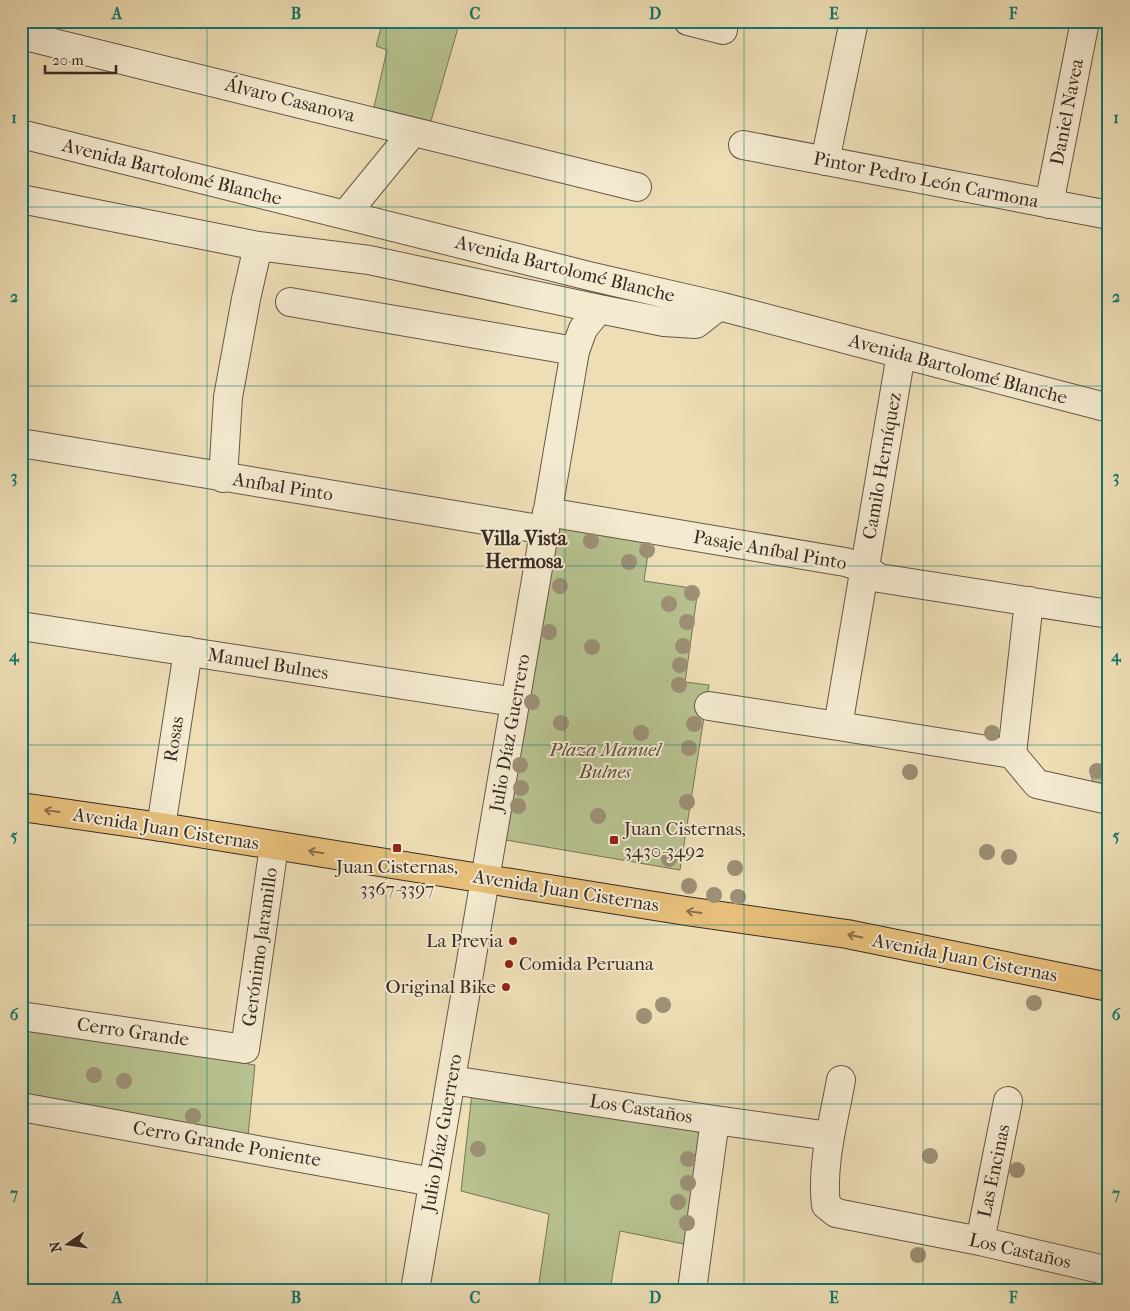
<svg xmlns="http://www.w3.org/2000/svg" width="1130" height="1311" font-family="'IM FELL French Canon',serif">
	<rect width="100%" height="100%" fill="#eedeb6"/>
	<filter id="stains"><feTurbulence type="fractalNoise" baseFrequency=".004" numOctaves="4"/><feColorMatrix values="0 0 0 0 .2 0 0 0 0 .09 0 0 0 0 .02 0 0 0 .5 -.17"/></filter>
	<radialGradient id="worn" r=".72"><stop offset=".6" stop-color="#630" stop-opacity="0"/><stop offset="1" stop-color="#630" stop-opacity=".3"/></radialGradient>
	<!-- green -->
	<path fill="#b7c18f" stroke="#78765a" d="M 383,21 L 460,21 L 431,121 L 374,107 L 387,50 L 376,46 Z
		M 553,522 L 650,540 L 644,581 L 698,589 L 685,682 L 709,685 L 680,870 L 500,839 Z
		M 1104,766 L 1109,767 L 1109,786 L 1093,782 L 1091,776 L 1094,767 Z
		M 23,1027 L 255,1065 L 248,1136 L 28,1097 L 23,1057 Z
		M 472,1093 L 695,1128 L 705,1146 L 689,1245 L 620,1231 L 610,1290 L 538,1290 L 549,1214 L 461,1191 Z"/>
	<g fill="none" stroke-linecap="round" stroke-linejoin="round">
		<defs>
			<path id="minor" d="M 688,21 L 723,30
				M 21,35 L 637,187
				M 21,134 L 589,276 L 719,306 L 1109,408
				M 743,145 L 1109,215
				M 825,161 L 854,21
				M 21,199 L 258,246 L 369,260 L 599,309
				M 1049,204 L 1085,21
				M 345,215 L 413,132
				M 290,302 L 575,351
				M 21,443 L 545,530
				M 223,478 L 228,397 L 246,299 L 258,246
				M 547,512 L 845,562 L 864,568 L 879,578 L 1109,614
				M 21,626 L 515,702
				M 709,706 L 838,726 L 1012,754 L 1037,784 L 1109,800
				M 838,726 L 901,354
				M 1012,754 L 1029,601
				M 161,827 L 188,651
				M 21,1016 L 245,1049 L 274,846
				M 451,1080 L 715,1120 L 830,1136
				M 841,1080 C 834,1119 821,1165 826,1205 L 836,1213 L 980,1241 L 1109,1271
				M 21,1107 L 433,1182
				M 980,1241 L 1008,1101
				M 415,1290 L 575,351 L 583,329 L 599,309 L 664,322 L 696,324 L 719,306
				M 692,1290 L 715,1120"/>
			<path id="major" d="M 21,807 L 161,827 L 686,911 L 847,934 L 1109,987"/>
		</defs>
		<!-- minor casing -->
		<use href="#minor" stroke="#665848" stroke-width="30"/>
		<!-- major casing -->
		<use href="#major" stroke="#392b24" stroke-width="30"/>
		<!-- minor -->
		<use href="#minor" stroke="#f4ead0" stroke-width="28"/>
		<!-- major -->
		<use href="#major" stroke="#e7bf7b" stroke-width="28"/>
	</g>
	<!-- trees -->
	<g fill="#9c9075">
		<circle cx="591" cy="541" r="8"/>
		<circle cx="647" cy="550" r="8"/>
		<circle cx="629" cy="562" r="8"/>
		<circle cx="560" cy="586" r="8"/>
		<circle cx="692" cy="593" r="8"/>
		<circle cx="669" cy="604" r="8"/>
		<circle cx="687" cy="622" r="8"/>
		<circle cx="549" cy="632" r="8"/>
		<circle cx="683" cy="646" r="8"/>
		<circle cx="592" cy="647" r="8"/>
		<circle cx="680" cy="665" r="8"/>
		<circle cx="679" cy="685" r="8"/>
		<circle cx="532" cy="702" r="8"/>
		<circle cx="561" cy="723" r="8"/>
		<circle cx="694" cy="724" r="8"/>
		<circle cx="641" cy="733" r="8"/>
		<circle cx="992" cy="733" r="8"/>
		<circle cx="689" cy="748" r="8"/>
		<circle cx="520" cy="765" r="8"/>
		<circle cx="1097" cy="771" r="8"/>
		<circle cx="910" cy="772" r="8"/>
		<circle cx="521" cy="788" r="8"/>
		<circle cx="687" cy="802" r="8"/>
		<circle cx="518" cy="806" r="8"/>
		<circle cx="598" cy="816" r="8"/>
		<circle cx="987" cy="852" r="8"/>
		<circle cx="1009" cy="857" r="8"/>
		<circle cx="669" cy="859" r="8"/>
		<circle cx="735" cy="868" r="8"/>
		<circle cx="689" cy="886" r="8"/>
		<circle cx="714" cy="895" r="8"/>
		<circle cx="738" cy="897" r="8"/>
		<circle cx="1034" cy="1003" r="8"/>
		<circle cx="663" cy="1005" r="8"/>
		<circle cx="644" cy="1016" r="8"/>
		<circle cx="94" cy="1075" r="8"/>
		<circle cx="124" cy="1081" r="8"/>
		<circle cx="193" cy="1116" r="8"/>
		<circle cx="478" cy="1149" r="8"/>
		<circle cx="930" cy="1156" r="8"/>
		<circle cx="688" cy="1159" r="8"/>
		<circle cx="1017" cy="1170" r="8"/>
		<circle cx="688" cy="1183" r="8"/>
		<circle cx="678" cy="1202" r="8"/>
		<circle cx="687" cy="1223" r="8"/>
		<circle cx="918" cy="1255" r="8"/>
	</g>
	<!-- one-way arrows -->
	<defs><path id="oneway-shaft" d="M-6 0H5M1.5-3L5.5 0L1.5 3" fill="none" stroke-width="1.6" stroke-linecap="round" stroke-linejoin="round" transform="scale(1.25)"/></defs>
	<g stroke="#876e4b">
		<use href="#oneway-shaft" transform="translate(52 811) rotate(-172)"/>
		<use href="#oneway-shaft" transform="translate(316 852) rotate(-171)"/>
		<use href="#oneway-shaft" transform="translate(694 912) rotate(-172)"/>
		<use href="#oneway-shaft" transform="translate(855 936) rotate(-169)"/>
	</g>
	<!-- grid -->
	<path fill="none" stroke="#0f766e" stroke-width="1" stroke-opacity="0.55" d="M 207,21 L 207,1290M 386,21 L 386,1290M 565,21 L 565,1290M 744,21 L 744,1290M 923,21 L 923,1290M 21,207 L 1109,207M 21,386 L 1109,386M 21,566 L 1109,566M 21,745 L 1109,745M 21,925 L 1109,925M 21,1104 L 1109,1104"/>
	<!-- markers -->
	<g fill="#8f2418" stroke="#f4ead0" stroke-width="2">
		<rect x="609" y="835" width="10" height="10" rx="2.5"/>
		<rect x="392" y="843" width="10" height="10" rx="2.5"/>
		<circle cx="513" cy="941" r="5"/>
		<circle cx="509" cy="964" r="5"/>
		<circle cx="506" cy="987" r="5"/>
	</g>
	<g text-anchor="middle" dominant-baseline="central" stroke-width="4" stroke-linejoin="round" paint-order="stroke">
		<!-- street labels -->
		<g font-size="19" fill="#392b24" stroke="#f4ead0">
			<text transform="translate(290 100) rotate(14)">Álvaro Casanova</text>
			<text transform="translate(1067 112) rotate(-79)">Daniel Navea</text>
			<text transform="translate(172 172) rotate(14)">Avenida Bartolomé Blanche</text>
			<text transform="translate(926 180) rotate(11)">Pintor Pedro León Carmona</text>
			<text transform="translate(565 269) rotate(14)">Avenida Bartolomé Blanche</text>
			<text transform="translate(958 369) rotate(15)">Avenida Bartolomé Blanche</text>
			<text transform="translate(882 466) rotate(-80)">Camilo Herníquez</text>
			<text transform="translate(283 487) rotate(9)">Aníbal Pinto</text>
			<text transform="translate(770 550) rotate(10)">Pasaje Aníbal Pinto</text>
			<text transform="translate(268 664) rotate(9)">Manuel Bulnes</text>
			<text transform="translate(510 733) rotate(-80)">Julio Díaz Guerrero</text>
			<text transform="translate(174 739) rotate(-81)">Rosas</text>
			<text transform="translate(166 829) rotate(9)">Avenida Juan Cisternas</text>
			<text transform="translate(566 891) rotate(9)">Avenida Juan Cisternas</text>
			<text transform="translate(260 947) rotate(-82)">Gerónimo Jaramillo</text>
			<text transform="translate(965 958) rotate(11)">Avenida Juan Cisternas</text>
			<text transform="translate(133 1032) rotate(8)">Cerro Grande</text>
			<text transform="translate(641 1109) rotate(9)">Los Castaños</text>
			<text transform="translate(442 1133) rotate(-80)">Julio Díaz Guerrero</text>
			<text transform="translate(227 1144) rotate(10)">Cerro Grande Poniente</text>
			<text transform="translate(994 1171) rotate(-78)">Las Encinas</text>
			<text transform="translate(1020 1251) rotate(13)">Los Castaños</text>
		</g>
		<!-- park labels -->
		<g font-size="19" font-style="italic" fill="#58503f" stroke="#f4ead0">
			<text x="605" y="750">Plaza Manuel<tspan x="605" dy="22">Bulnes</tspan></text>
		</g>
		<!-- poi labels -->
		<g font-size="19" fill="#392b24" stroke="#f4ead0" text-anchor="start">
			<text x="624" y="829">Juan Cisternas,<tspan x="624" dy="22">3430-3492</tspan></text>
			<text x="397" y="867" text-anchor="middle">Juan Cisternas,<tspan x="397" dy="22">3367-3397</tspan></text>
			<text x="503" y="941" text-anchor="end">La Previa</text>
			<text x="519" y="964">Comida Peruana</text>
			<text x="496" y="987" text-anchor="end">Original Bike</text>
		</g>
		<!-- neighbourhood labels -->
		<g font-size="20" font-weight="bold" fill="#392b24" stroke="#f4ead0">
			<text x="524" y="538">Villa Vista<tspan x="524" dy="23">Hermosa</tspan></text>
		</g>
	</g>
	<!-- margin -->
	<rect width="1130" height="1311" fill="none" stroke="#eedeb6" stroke-width="55"/>
	<!-- north arrow -->
	<g transform="translate(68 1244) rotate(257)" stroke="#f4ead0" stroke-width="4" paint-order="stroke">
	<path d="M0-4L9 19L0 12L-9 19Z" fill="#392b24"/>
	<text y="-8" font-size="14" font-weight="bold" text-anchor="middle" fill="#392b24">N</text>
	</g>
	<!-- scale -->
	<path d="M45 65v8h71v-8" fill="none" stroke="#392b24" stroke-width="2.5"/>
	<text x="52" y="65" font-size="15" fill="#392b24" stroke="#f4ead0" stroke-width="4" paint-order="stroke">20 m</text>
	<rect x="28" y="28" width="1074" height="1256" fill="none" stroke="#0f766e" stroke-width="2"/>
	<g font-size="16" text-anchor="middle" font-weight="bold" fill="#0f766e">
		<text x="117" y="19">A</text>
		<text x="296" y="19">B</text>
		<text x="475" y="19">C</text>
		<text x="655" y="19">D</text>
		<text x="834" y="19">E</text>
		<text x="1013" y="19">F</text>
		<text x="14" y="123">1</text>
		<text x="1116" y="123">1</text>
		<text x="14" y="302">2</text>
		<text x="1116" y="302">2</text>
		<text x="14" y="482">3</text>
		<text x="1116" y="482">3</text>
		<text x="14" y="661">4</text>
		<text x="1116" y="661">4</text>
		<text x="14" y="841">5</text>
		<text x="1116" y="841">5</text>
		<text x="14" y="1020">6</text>
		<text x="1116" y="1020">6</text>
		<text x="14" y="1199">7</text>
		<text x="1116" y="1199">7</text>
		<text x="117" y="1303">A</text>
		<text x="296" y="1303">B</text>
		<text x="475" y="1303">C</text>
		<text x="655" y="1303">D</text>
		<text x="834" y="1303">E</text>
		<text x="1013" y="1303">F</text>
	</g>
	<rect width="100%" height="100%" filter="url(#stains)"/>
	<rect width="100%" height="100%" fill="url(#worn)"/>
</svg>
